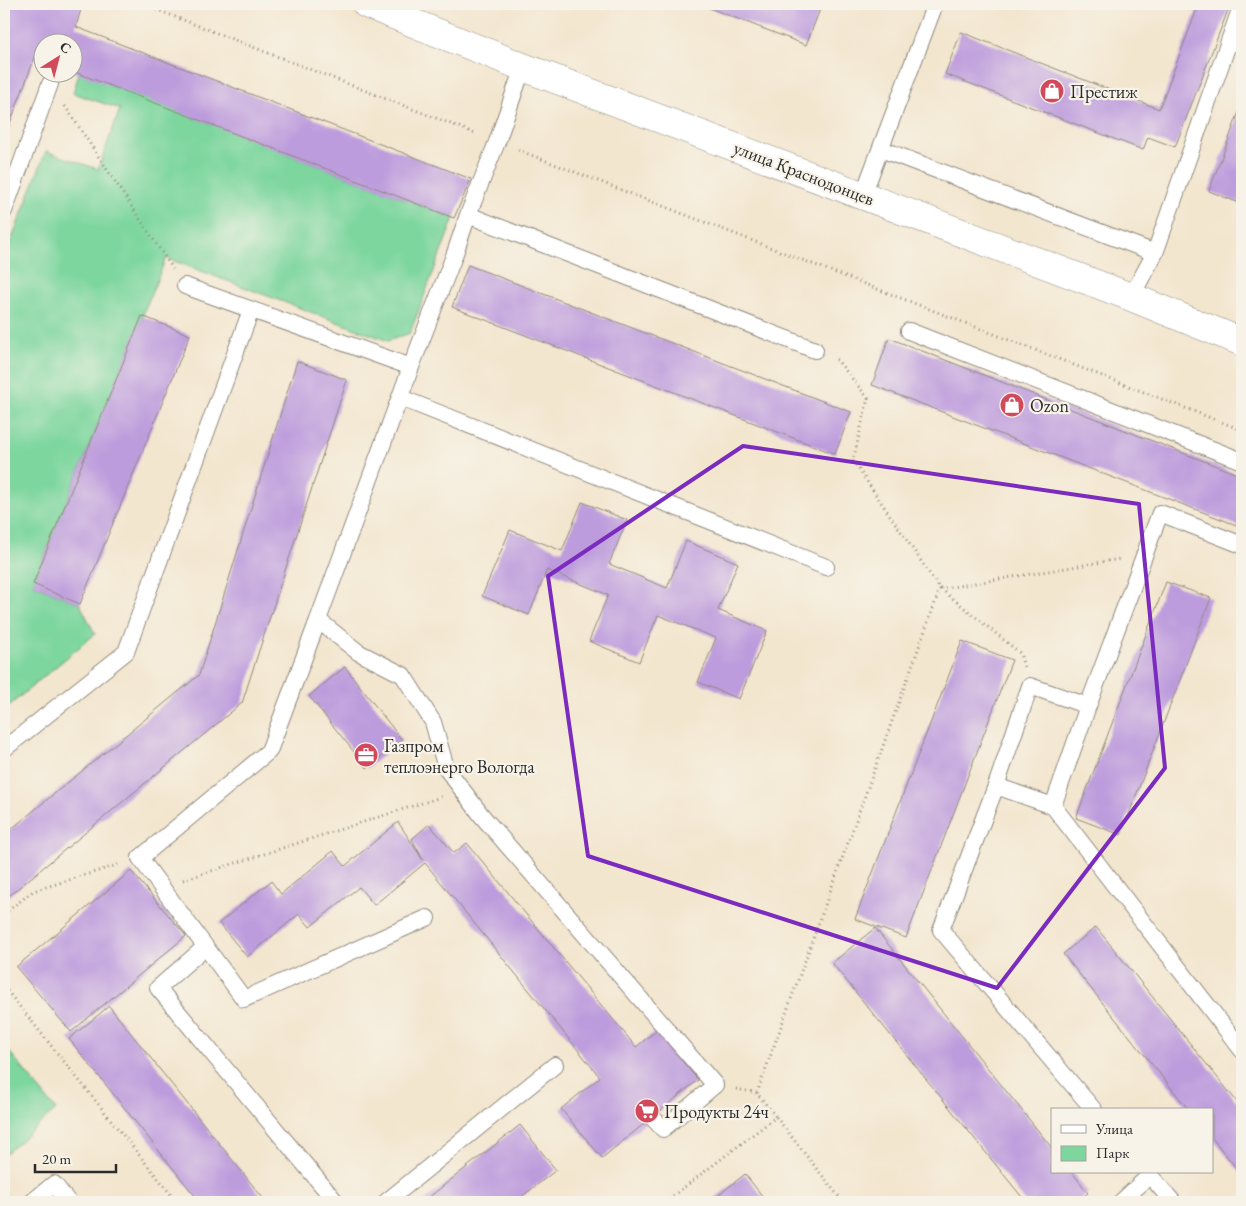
<svg xmlns="http://www.w3.org/2000/svg" width="1246" height="1206" font-family="'EB Garamond',serif">
	<rect width="100%" height="100%" fill="#f7f3e8"/>
	<filter id="ink" filterUnits="userSpaceOnUse"><feTurbulence type="fractalNoise" baseFrequency=".02" numOctaves="2"/><feDisplacementMap in="SourceGraphic" scale="10" xChannelSelector="R" yChannelSelector="G"/><feConvolveMatrix kernelMatrix="1 2 1 2 8 2 1 2 1" color-interpolation-filters="sRGB"/></filter>
	<filter id="wash" filterUnits="userSpaceOnUse"><feTurbulence type="fractalNoise" baseFrequency=".0096" numOctaves="4" result="noise"/><feDisplacementMap in="SourceGraphic" scale="20" xChannelSelector="R" yChannelSelector="G"/><feGaussianBlur stdDeviation="1.12" result="paint"/><feColorMatrix in="noise" values="0 0 0 0 0 0 0 0 0 0 0 0 0 0 0 0 0 1.4 0 .05"/><feComposite in="paint" operator="in"/></filter>
	<g filter="url(#wash)">
		<rect width="100%" height="100%" fill="#f3e6cf"/>
		<!-- green -->
		<path fill="#7cd69d" stroke="#548064" d="M 79,73 L 454,218 L 410,333 L 388,341 L 166,258 L 33,584 L 80,604 L 95,634 L 4,710 L 4,259 L 46,151 L 98,169 L 120,109 L 73,93 Z
			M 4,1045 L 56,1110 L 4,1155 Z"/>
		<g id="blocks">
			<!-- building -->
			<path fill="#bd9cdd" d="M 4,4 L 79,4 L 82,5 L 76,27 L 471,179 L 454,218 L 72,71 L 72,42 L 42,42 L 42,60 L 35,57 L 4,139 Z
				M 699,4 L 822,4 L 806,45 Z
				M 1199,4 L 1230,5 L 1175,147 L 1148,137 L 1143,150 L 945,74 L 961,32 L 1159,109 Z
				M 1242,104 L 1242,204 L 1209,191 Z
				M 468,265 L 851,412 L 835,454 L 452,307 Z
				M 142,316 L 190,335 L 80,604 L 33,584 Z
				M 889,338 L 1242,476 L 1242,518 L 1239,526 L 872,385 Z
				M 297,361 L 347,380 L 242,703 L 4,900 L 4,835 L 199,675 Z
				M 582,502 L 627,520 L 609,564 L 667,588 L 686,541 L 738,563 L 718,610 L 767,631 L 739,699 L 698,682 L 716,638 L 658,615 L 639,662 L 589,641 L 608,595 L 547,570 L 529,615 L 482,596 L 510,530 L 562,551 Z
				M 1166,582 L 1211,598 L 1121,835 L 1076,818 Z
				M 962,641 L 1012,660 L 906,938 L 855,919 Z
				M 345,667 L 402,740 L 367,768 L 309,696 Z
				M 398,822 L 423,860 L 412,839 L 429,824 L 454,853 L 467,843 L 636,1047 L 657,1030 L 698,1080 L 602,1158 L 561,1109 L 600,1077 L 425,863 L 374,905 L 359,887 L 310,927 L 299,914 L 247,957 L 219,923 L 271,881 L 281,894 L 333,851 L 345,866 Z
				M 131,871 L 186,936 L 71,1032 L 16,967 Z
				M 1096,927 L 1242,1108 L 1242,1175 L 1212,1138 L 1212,1110 L 1189,1110 L 1063,954 Z
				M 875,928 L 1052,1148 L 1052,1172 L 1072,1172 L 1088,1193 L 1077,1202 L 1026,1202 L 832,963 Z
				M 109,1006 L 266,1202 L 200,1202 L 69,1039 Z
				M 520,1125 L 556,1170 L 515,1202 L 423,1202 Z
				M 745,1174 L 767,1202 L 710,1202 Z"/>
		</g>
	</g>
	<g filter="url(#ink)">
		<use href="#blocks" fill-opacity="0" stroke="#8f887d" stroke-width="1"/>
		<g fill="none" stroke-linecap="round" stroke-linejoin="round">
			<defs>
				<path id="service" d="M 523,67 L 497,142 L 468,215 L 815,350
					M 881,149 L 1155,253
					M 863,195 L 935,4
					M 4,211 L 50,84
					M 185,286 L 411,367
					M 1131,297 L 1155,253 L 1242,4
					M 909,331 L 1242,461
					M 401,398 L 826,567
					M 318,620 L 411,367 L 454,256 L 468,215
					M 1088,706 L 1030,686 L 996,786 L 941,930 L 1094,1110
					M 4,749 L 126,652 L 251,310
					M 996,786 L 1053,806 L 1088,706 L 1160,513 L 1242,545
					M 1053,806 L 1242,1050
					M 427,918 L 244,999 L 140,858 L 269,751 L 318,620 L 358,652 L 403,675 L 433,722 L 446,768 L 482,816 L 715,1085 L 663,1129 L 652,1117
					M 205,947 L 158,988 L 336,1202
					M 1147,1172 L 1173,1202
					M 32,1202 L 54,1184 L 68,1202
					M 386,1202 L 555,1065
					M 1121,1202 L 1150,1175"/>
				<path id="secondary" d="M 366,4 L 523,67 L 1131,297 L 1242,342"/>
			</defs>
			<!-- service casing -->
			<use href="#service" stroke="#8f887d" stroke-width="18"/>
			<!-- secondary casing -->
			<use href="#secondary" stroke="#8f887d" stroke-width="29"/>
			<!-- path -->
			<path stroke="#8f887d" stroke-width="3" stroke-dasharray="1 4" stroke-linecap="butt" d="M 142,4 L 477,134
				M 65,106 L 173,269
				M 518,150 L 1242,430
				M 940,589 L 1120,559
				M 941,589 L 1020,653 L 1024,667
				M 183,880 L 441,797
				M 4,914 L 33,891 L 121,864
				M 4,987 L 177,1202
				M 736,1089 L 757,1093 L 776,1117
				M 757,1093 L 940,589 L 853,461 L 868,398 L 837,360 L 834,359
				M 665,1202 L 776,1117 L 843,1202"/>
			<!-- service -->
			<use href="#service" stroke="#fff" stroke-width="16"/>
			<!-- secondary -->
			<use href="#secondary" stroke="#fff" stroke-width="28"/>
		</g>
	</g>
	<!-- marked area -->
	<path fill="none" stroke="#7b2cbf" stroke-width="4" stroke-linejoin="round" d="M 743,446 L 1139,504 L 1165,768 L 997,988 L 588,856 L 548,576 Z"/>
	<!-- icons -->
	<defs>
		<symbol id="shop-disc" viewBox="-11 -11 22 22"><circle r="9.5" fill="#d1495b" stroke="#f7f3e8"/><path d="M-5-2.5h2.3a2.7 3.5 0 0 1 5.4 0H5L5.5 6h-11ZM-1.5-2.5h3a1.5 2.3 0 0 0-3 0Z" fill="#fff"/></symbol>
		<symbol id="office-disc" viewBox="-11 -11 22 22"><circle r="9.5" fill="#d1495b" stroke="#f7f3e8"/><path d="M-6-3h4V-5.5h4V-3h4V5H-6ZM-1-4.5V-3h2v-1.5ZM-6 0V1H6V0Z" fill="#fff"/></symbol>
		<symbol id="supermarket-disc" viewBox="-11 -11 22 22"><circle r="9.5" fill="#d1495b" stroke="#f7f3e8"/><path d="M-6-5.5h2.5l.6 2H6L4.5 2H-2.5L-4.4-4H-6ZM-1.5 3.2a1.3 1.3 0 1 0 .1 0ZM3 3.2a1.3 1.3 0 1 0 .1 0Z" fill="#fff"/></symbol>
	</defs>
	<g fill-rule="evenodd">
		<use href="#shop-disc" x="1038" y="77" width="28" height="28"/>
		<use href="#shop-disc" x="998" y="391" width="28" height="28"/>
		<use href="#office-disc" x="352" y="741" width="28" height="28"/>
		<use href="#supermarket-disc" x="633" y="1097" width="28" height="28"/>
	</g>
	<g text-anchor="middle" dominant-baseline="central" stroke-width="4.5" stroke-linejoin="round" paint-order="stroke">
		<!-- poi labels -->
		<g font-size="18" fill="#2b2b2b" stroke="#f7f3e8" text-anchor="start">
			<text x="1070" y="91">Престиж</text>
			<text x="1030" y="405">Ozon</text>
			<text x="384" y="745">Газпром<tspan x="384" dy="21">теплоэнерго Вологда</tspan></text>
			<text x="664" y="1111">Продукты 24ч</text>
		</g>
		<!-- street labels -->
		<g font-size="18" fill="#2b2b2b" stroke="#f7f3e8">
			<text transform="translate(804 173) rotate(21)">улица Краснодонцев</text>
		</g>
	</g>
	<!-- margin -->
	<rect width="1246" height="1206" fill="none" stroke="#f7f3e8" stroke-width="20"/>
	<!-- legend -->
	<rect x="1051" y="1108" width="162" height="65" fill="#f7f3e8" stroke="#a5a39c"/>
	<rect x="1061" y="1125" width="25" height="8" fill="#ffffff" stroke="#a5a39c"/>
	<text x="1096" y="1134" font-size="15" fill="#2b2b2b">Улица</text>
	<rect x="1061" y="1146" width="25" height="15" fill="#7cd69d" stroke="#a5a39c"/>
	<text x="1096" y="1158" font-size="15" fill="#2b2b2b">Парк</text>
	<!-- north arrow -->
	<g transform="translate(58 58) rotate(36)"><circle r="24" fill="#f7f3e8" stroke="#a5a39c"/>
	<path d="M0-4L9 19L0 12L-9 19Z" fill="#d1495b"/>
	<text y="-8" font-size="14" font-weight="bold" text-anchor="middle" fill="#2b2b2b">С</text>
	</g>
	<!-- scale -->
	<path d="M35 1164v8h81v-8" fill="none" stroke="#2b2b2b" stroke-width="2.5"/>
	<text x="42" y="1164" font-size="15" fill="#2b2b2b" stroke="#f7f3e8" stroke-width="4" paint-order="stroke">20 m</text>
</svg>
